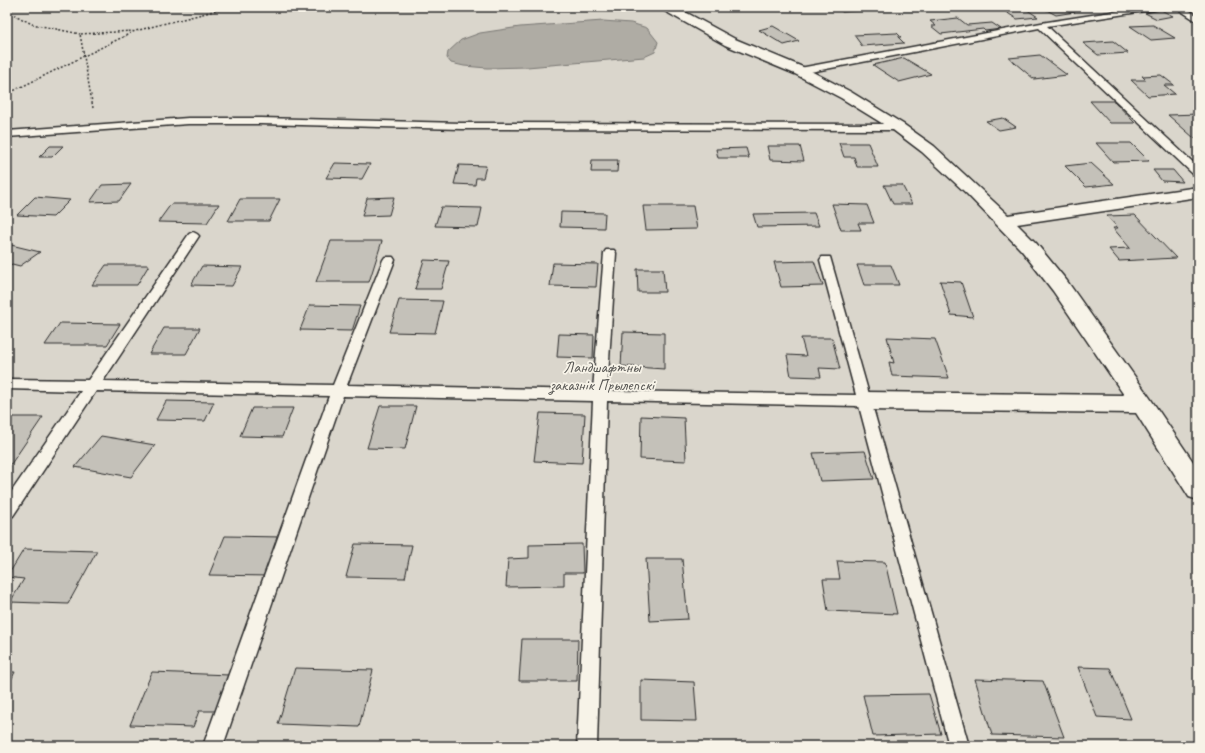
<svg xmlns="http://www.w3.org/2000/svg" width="1205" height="753" font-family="Caveat,sans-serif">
	<rect width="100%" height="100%" fill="#f7f3e8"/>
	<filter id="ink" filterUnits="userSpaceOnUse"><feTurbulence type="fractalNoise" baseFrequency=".025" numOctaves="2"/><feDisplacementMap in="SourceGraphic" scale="8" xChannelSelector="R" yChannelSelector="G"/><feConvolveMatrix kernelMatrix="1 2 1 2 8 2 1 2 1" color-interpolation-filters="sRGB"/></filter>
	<g filter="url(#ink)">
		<!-- green -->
		<path fill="#dad6cc" stroke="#82807c" d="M 7,7 L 1198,7 L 1198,746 L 7,746 Z"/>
		<!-- water -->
		<path fill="#afaca4" stroke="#7a7874" d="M 603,21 L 631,23 L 647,28 L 658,42 L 655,52 L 644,57 L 527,67 L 487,68 L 464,66 L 451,63 L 447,58 L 448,52 L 461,40 L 480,33 L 520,27 Z"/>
		<!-- building -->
		<path fill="#c4c1b9" stroke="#2b2b2b" d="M 837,7 L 866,7 L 869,10 L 842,12 Z
			M 998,7 L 1023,7 L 1038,17 L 1017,19 Z
			M 1041,7 L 1066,7 L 1075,12 L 1056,15 Z
			M 1161,10 L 1173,16 L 1157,19 L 1145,13 Z
			M 958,18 L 967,25 L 992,23 L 1001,29 L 985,31 L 983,29 L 941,34 L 931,26 L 936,26 L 930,21 Z
			M 1153,25 L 1175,38 L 1151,40 L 1130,26 Z
			M 773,26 L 799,41 L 784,45 L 759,30 Z
			M 897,33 L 901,37 L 898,37 L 904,43 L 862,46 L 854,35 Z
			M 1113,41 L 1128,53 L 1098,55 L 1083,43 Z
			M 1040,55 L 1067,75 L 1034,79 L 1009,58 Z
			M 904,58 L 931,74 L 899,82 L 873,65 Z
			M 1161,75 L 1174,85 L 1164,85 L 1175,94 L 1148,96 L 1131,80 L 1146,80 L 1142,76 Z
			M 1090,101 L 1114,101 L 1135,123 L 1110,123 Z
			M 1198,114 L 1198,138 L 1194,138 L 1168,115 Z
			M 1003,118 L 1016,127 L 999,130 L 986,121 Z
			M 839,143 L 868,143 L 878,167 L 857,167 L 854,157 L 844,157 Z
			M 1096,143 L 1131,143 L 1149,161 L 1113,162 Z
			M 50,146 L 63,146 L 52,157 L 39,157 Z
			M 767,146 L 800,146 L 804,161 L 770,160 Z
			M 746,148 L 749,158 L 718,158 L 716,149 Z
			M 592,160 L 618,160 L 617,172 L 591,172 Z
			M 335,163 L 370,164 L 362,179 L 326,178 Z
			M 1091,163 L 1114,184 L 1086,187 L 1065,166 Z
			M 459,165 L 486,166 L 483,178 L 476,178 L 475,185 L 454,184 Z
			M 1153,170 L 1173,170 L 1183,182 L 1162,181 Z
			M 131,184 L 119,201 L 90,202 L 102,185 Z
			M 884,185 L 902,185 L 912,204 L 893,204 Z
			M 35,197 L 70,200 L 53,217 L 17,215 Z
			M 394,197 L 389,215 L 362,216 L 367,198 Z
			M 240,199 L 280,199 L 269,221 L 228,221 Z
			M 171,204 L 219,204 L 207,223 L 158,222 Z
			M 832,204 L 867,205 L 874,223 L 858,223 L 861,230 L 841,230 Z
			M 643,206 L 693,206 L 697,229 L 646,230 Z
			M 441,207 L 482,208 L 478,227 L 435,226 Z
			M 561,212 L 605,213 L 604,228 L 560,227 Z
			M 814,213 L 819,226 L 757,227 L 753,214 Z
			M 1135,215 L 1176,258 L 1119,261 L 1109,249 L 1130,248 L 1113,228 L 1118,228 L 1107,216 Z
			M 331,241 L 382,241 L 369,282 L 316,282 Z
			M 11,245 L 40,252 L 20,266 L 12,264 L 7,268 L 7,248 Z
			M 424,260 L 449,261 L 441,289 L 415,289 Z
			M 814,261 L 823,286 L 781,287 L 774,262 Z
			M 553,263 L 598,264 L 596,287 L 550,286 Z
			M 106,265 L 149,265 L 137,285 L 92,285 Z
			M 857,265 L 891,265 L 899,285 L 864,285 Z
			M 202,266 L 242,267 L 232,286 L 191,285 Z
			M 637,269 L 663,269 L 665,292 L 638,292 Z
			M 940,281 L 961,282 L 973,317 L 951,315 Z
			M 399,300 L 443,301 L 435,333 L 389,332 Z
			M 310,305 L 360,306 L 352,331 L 300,330 Z
			M 60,323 L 120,324 L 107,345 L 45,345 Z
			M 164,328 L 200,328 L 186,354 L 149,354 Z
			M 623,332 L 664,333 L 664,369 L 621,366 Z
			M 559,334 L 594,335 L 593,358 L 557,357 Z
			M 887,337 L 935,339 L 949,378 L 892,376 L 889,362 L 894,363 Z
			M 801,338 L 832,338 L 840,369 L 819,368 L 821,377 L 791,376 L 787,355 L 806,356 Z
			M 166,401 L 214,402 L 205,421 L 156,420 Z
			M 380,406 L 416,406 L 405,449 L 367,448 Z
			M 252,408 L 293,408 L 282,437 L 240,436 Z
			M 540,413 L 585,414 L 582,463 L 534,461 Z
			M 641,416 L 684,418 L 686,461 L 640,459 Z
			M 7,417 L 43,417 L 11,464 L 7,464 Z
			M 101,436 L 155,445 L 131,477 L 75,467 Z
			M 865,451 L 874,479 L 820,481 L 813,453 Z
			M 225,536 L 282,537 L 269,576 L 209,575 Z
			M 355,544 L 412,545 L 405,578 L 346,577 Z
			M 582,544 L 583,573 L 564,573 L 564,586 L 506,587 L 508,559 L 529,558 L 529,545 Z
			M 24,549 L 97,551 L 68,604 L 10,602 L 24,579 L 7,577 Z
			M 646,559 L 682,559 L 688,619 L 650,621 Z
			M 837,561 L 885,562 L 897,614 L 828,611 L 823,579 L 840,579 Z
			M 522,639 L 578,639 L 577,681 L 519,681 Z
			M 1078,667 L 1110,668 L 1131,719 L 1097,717 Z
			M 295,668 L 373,670 L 359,727 L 278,724 Z
			M 7,672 L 15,672 L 7,688 Z
			M 152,672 L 229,675 L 216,711 L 199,711 L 193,727 L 130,725 Z
			M 975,679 L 1043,681 L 1064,737 L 992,735 Z
			M 641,680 L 694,682 L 697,721 L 641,720 Z
			M 929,694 L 941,734 L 873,736 L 863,695 Z"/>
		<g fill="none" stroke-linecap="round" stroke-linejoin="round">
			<defs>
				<path id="service" d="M 1143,7 L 1162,7 L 1158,9 L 1047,26 L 1198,167 L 1198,176 L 1194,175 L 1039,28 L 800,74 L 796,71 L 800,68 L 1041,23 Z
					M 1175,7 L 1184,7 L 1198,16 L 1198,22 Z
					M 188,118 L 261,118 L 461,123 L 898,124 L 903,127 L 898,130 L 461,129 L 261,124 L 188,124 L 7,137 L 7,131 Z
					M 193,232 L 197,234 L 199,236 L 103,381 L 333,385 L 383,260 L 385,257 L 393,257 L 395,260 L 347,385 L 593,390 L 604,253 L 606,250 L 614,250 L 616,253 L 607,391 L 856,395 L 820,260 L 822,257 L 830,257 L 969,746 L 949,746 L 859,406 L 607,401 L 597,746 L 577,746 L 593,401 L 343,396 L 223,746 L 203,746 L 329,396 L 96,391 L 13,516 L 7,518 L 7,498 L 81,391 L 7,389 L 7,379 L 88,380 L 189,234 Z"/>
				<path id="minor" d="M 661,7 L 676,7 L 735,39 L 805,68 L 851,92 L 903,124 L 934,146 L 1008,215 L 1198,187 L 1198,197 L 1017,224 L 1036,243 L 1067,281 L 1150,398 L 1198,469 L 1198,500 L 1189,497 L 1136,413 L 865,410 L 857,407 L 854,401 L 857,395 L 865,392 L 1124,395 L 1053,291 L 1022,251 L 967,194 L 922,152 L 893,130 L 841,98 L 795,74 L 725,45 L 663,10 Z"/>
			</defs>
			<!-- service casing -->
			<use href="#service" stroke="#2b2b2b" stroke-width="3"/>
			<!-- minor casing -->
			<use href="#minor" stroke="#2b2b2b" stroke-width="3"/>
			<!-- path -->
			<path stroke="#2b2b2b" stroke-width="1.5" stroke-dasharray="2 2" stroke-linecap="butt" d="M 7,11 L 32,24 L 80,34
				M 7,94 L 135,31 L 230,7
				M 93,108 L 80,34 L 133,31"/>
			<!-- service -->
			<use href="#service" fill="#f7f3e8" fill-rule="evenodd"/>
			<!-- minor -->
			<use href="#minor" fill="#f7f3e8" fill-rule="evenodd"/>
		</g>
	</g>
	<g text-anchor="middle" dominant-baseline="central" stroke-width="3.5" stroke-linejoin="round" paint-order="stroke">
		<!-- park labels -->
		<g font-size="16" fill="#575653" stroke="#f7f3e8">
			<text x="602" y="367">Ландшафтны<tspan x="602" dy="18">заказнік Прылепскі</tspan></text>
		</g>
	</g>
	<!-- margin -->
	<rect width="1205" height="753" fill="none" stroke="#f7f3e8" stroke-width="24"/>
	<rect x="12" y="12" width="1181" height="729" fill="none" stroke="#2b2b2b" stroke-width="1.5" filter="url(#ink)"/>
</svg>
